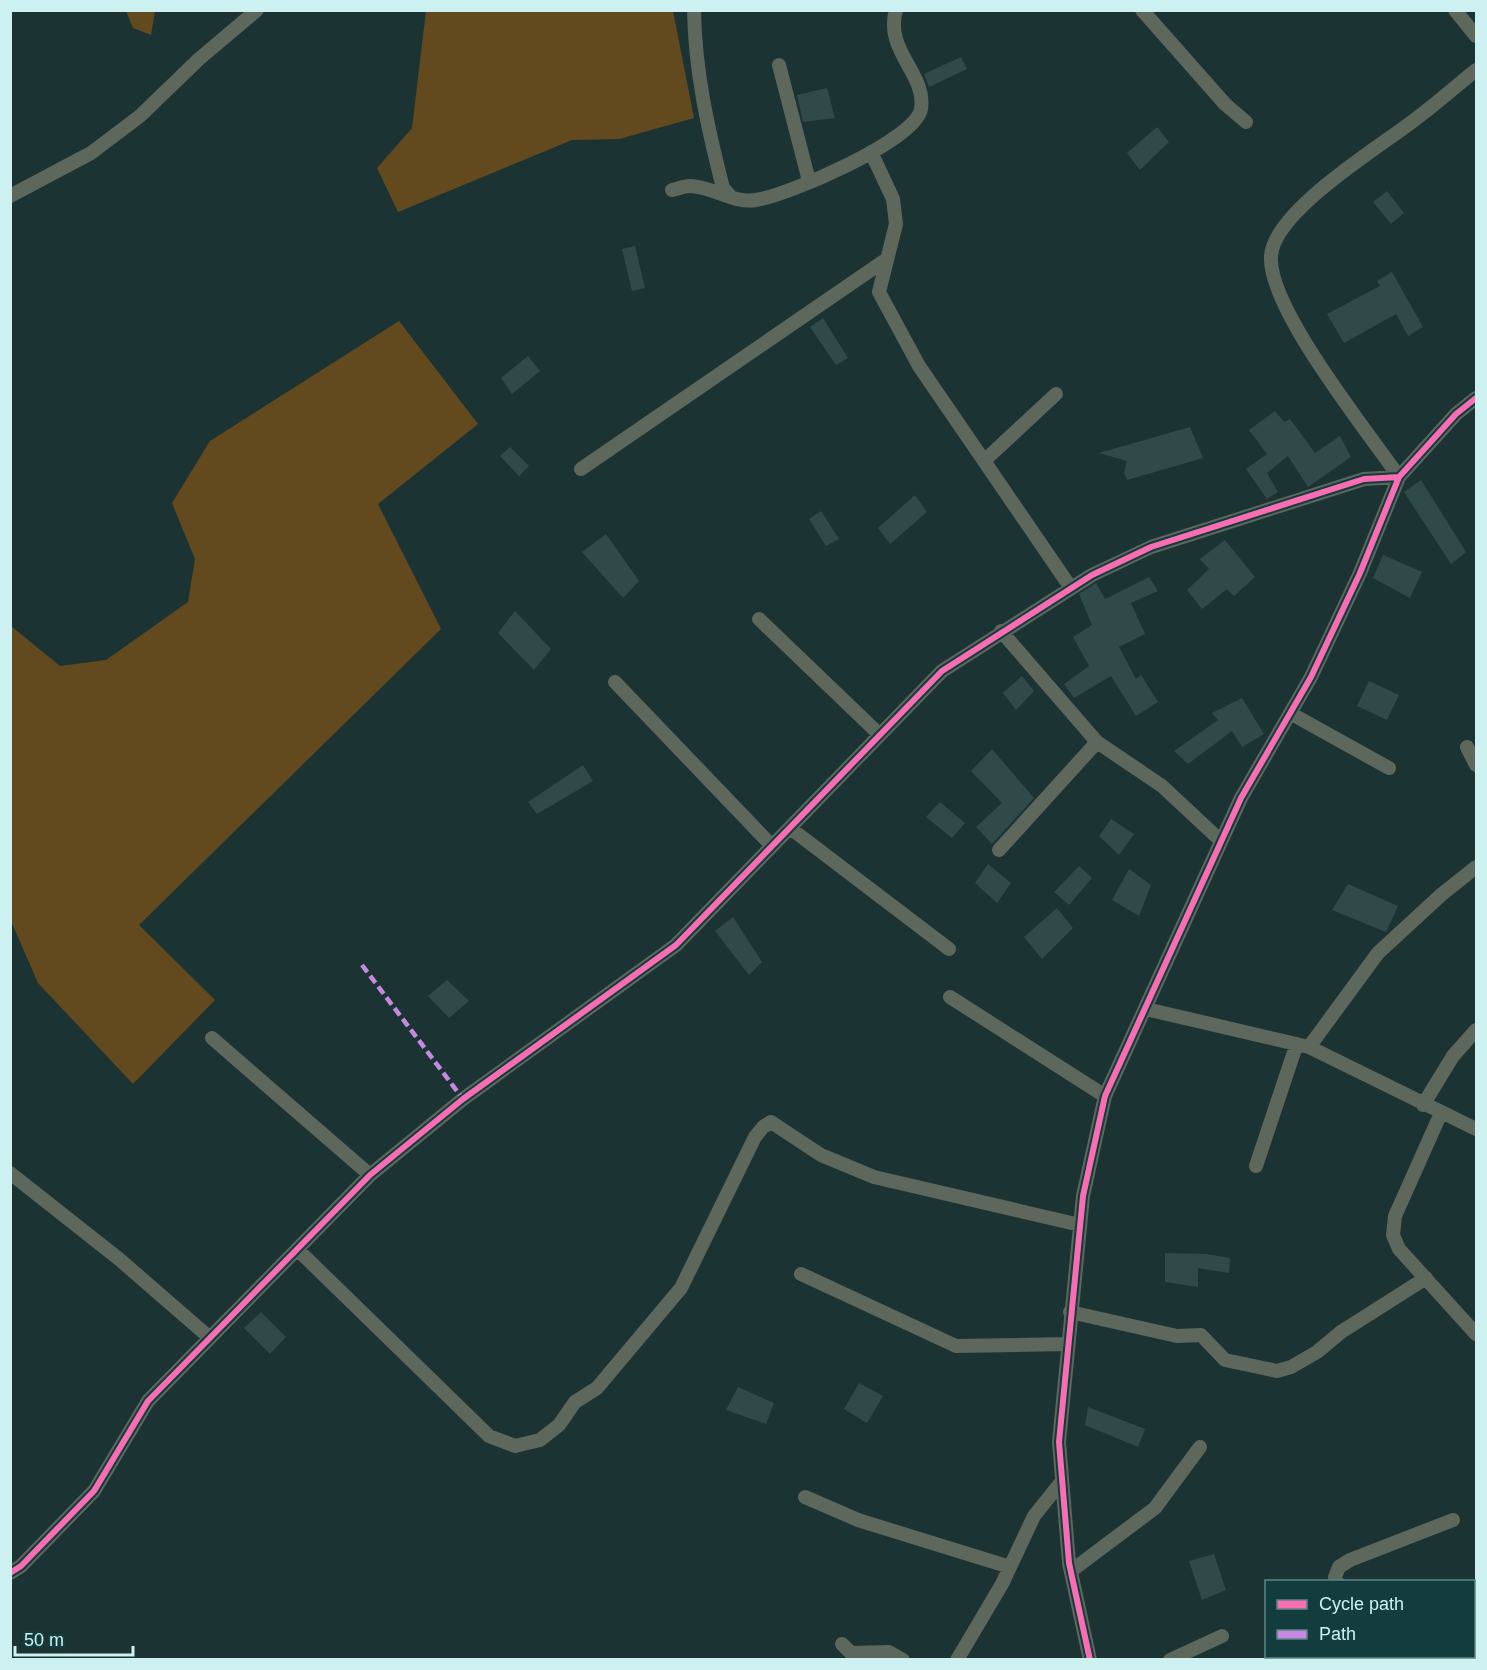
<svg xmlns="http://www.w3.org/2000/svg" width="1487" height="1670" font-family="Arial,sans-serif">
	<rect width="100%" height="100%" fill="#1c3333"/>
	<!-- green -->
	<path fill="#634a1e" d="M 126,11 L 155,11 L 151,35 L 133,28 Z
		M 426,11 L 673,11 L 694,118 L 619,139 L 572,140 L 398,212 L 377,168 L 412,128 Z
		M 399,321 L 478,424 L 378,504 L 441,629 L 139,925 L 215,1000 L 133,1084 L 38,983 L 11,921 L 11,626 L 60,666 L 106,660 L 188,602 L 195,559 L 172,503 L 210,441 Z"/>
	<!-- building -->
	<path fill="#304a4a" d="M 961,57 L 967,69 L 929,87 L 924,74 Z
		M 827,88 L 835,118 L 803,122 L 797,95 Z
		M 1157,127 L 1169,142 L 1140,170 L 1127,153 Z
		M 1387,191 L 1404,213 L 1391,224 L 1373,202 Z
		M 635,246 L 645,288 L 632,291 L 622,249 Z
		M 1392,272 L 1423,327 L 1408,336 L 1396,314 L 1344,343 L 1327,314 L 1380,286 L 1377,281 Z
		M 823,318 L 848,358 L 836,365 L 810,327 Z
		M 528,356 L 540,371 L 512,394 L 501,378 Z
		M 1275,411 L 1284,422 L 1290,419 L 1315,453 L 1340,436 L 1351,457 L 1308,487 L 1288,456 L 1267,473 L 1278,492 L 1267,499 L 1246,469 L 1267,454 L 1249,430 Z
		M 1190,427 L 1203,458 L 1127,480 L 1124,473 L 1127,461 L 1099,453 Z
		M 510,447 L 529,466 L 519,476 L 500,456 Z
		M 1421,480 L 1466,552 L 1451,564 L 1404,492 Z
		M 915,495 L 927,512 L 890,544 L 878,528 Z
		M 821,511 L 839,539 L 826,546 L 809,519 Z
		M 606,534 L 639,581 L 623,598 L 582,552 Z
		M 1225,540 L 1255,577 L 1234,596 L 1227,589 L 1202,609 L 1187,590 L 1209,569 L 1200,559 Z
		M 1383,555 L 1422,572 L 1410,598 L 1373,578 Z
		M 1149,577 L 1158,591 L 1131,603 L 1145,634 L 1119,647 L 1136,679 L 1141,675 L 1158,702 L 1136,716 L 1111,676 L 1074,698 L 1064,684 L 1089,666 L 1073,637 L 1092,625 L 1079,594 L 1096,583 L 1105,599 Z
		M 515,611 L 551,649 L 534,670 L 498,633 Z
		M 1022,676 L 1034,691 L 1016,710 L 1003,693 Z
		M 1369,681 L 1399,695 L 1387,720 L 1357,706 Z
		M 1242,698 L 1264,734 L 1242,747 L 1232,731 L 1188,764 L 1174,751 L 1218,720 L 1212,713 Z
		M 992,749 L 1034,798 L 992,844 L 976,827 L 1002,803 L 971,771 Z
		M 583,765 L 593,781 L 537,814 L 528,802 Z
		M 940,802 L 965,823 L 952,838 L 926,817 Z
		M 1111,819 L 1134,834 L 1119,855 L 1099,836 Z
		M 988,864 L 1011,883 L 997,903 L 975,883 Z
		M 1079,866 L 1092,878 L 1069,905 L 1054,892 Z
		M 1129,869 L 1151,885 L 1139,916 L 1112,900 Z
		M 1348,884 L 1398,906 L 1386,932 L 1332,910 Z
		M 1057,908 L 1073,928 L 1042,959 L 1024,937 Z
		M 733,917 L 762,962 L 749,975 L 715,931 Z
		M 447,980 L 469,1001 L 449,1018 L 428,996 Z
		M 1165,1253 L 1206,1254 L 1230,1258 L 1229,1273 L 1198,1268 L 1198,1287 L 1165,1282 Z
		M 261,1312 L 286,1337 L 270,1354 L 244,1328 Z
		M 859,1383 L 883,1396 L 867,1423 L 844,1409 Z
		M 738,1387 L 774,1403 L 766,1424 L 726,1410 Z
		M 1088,1407 L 1145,1429 L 1138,1447 L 1085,1425 Z
		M 1214,1554 L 1226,1590 L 1202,1600 L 1189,1561 Z"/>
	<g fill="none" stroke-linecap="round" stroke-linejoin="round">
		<!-- minor -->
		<path stroke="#5d675c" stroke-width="14" d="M 694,10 C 695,72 708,129 723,188 L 731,197
			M 1142,10 L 1225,104 L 1246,122
			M 1455,10 L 1476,36
			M 779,65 L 809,181
			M 871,152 L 893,199 L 896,224 L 879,292 L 919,366 L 1071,588
			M 672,190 C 677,189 684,186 690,186 C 712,186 733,204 756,200 C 788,195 915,141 921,109 C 927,74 884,51 896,10
			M 10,196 L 91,153 L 140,116 L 199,59 L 257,10
			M 984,461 L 1056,394
			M 581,469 L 884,261
			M 1399,477 C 1368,432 1267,307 1271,256 C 1274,211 1378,148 1413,121 C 1435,105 1455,87 1476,70
			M 759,619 L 880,735
			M 1001,631 L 1097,742 L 1162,786 L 1221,841
			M 615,682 L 772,846
			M 1290,713 L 1389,768
			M 1467,747 L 1476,765
			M 790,828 L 949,949
			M 999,850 L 1097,742
			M 950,997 L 1105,1096
			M 1146,1009 L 1309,1047 L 1476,1129
			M 212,1038 L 370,1175
			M 1309,1047 L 1378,953 L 1441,895 L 1476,867
			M 1423,1105 L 1453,1056 L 1476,1030
			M 1441,1113 L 1395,1216 L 1393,1235 L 1399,1249 L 1476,1334
			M 1256,1166 L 1296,1046
			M 10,1173 L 119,1259 L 210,1338
			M 297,1249 L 489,1436 L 515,1446 L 540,1440 L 559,1425 L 575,1402 L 597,1388 L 681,1288 L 755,1137 L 763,1127 L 771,1122 L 821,1155 L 874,1177 L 1080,1225
			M 801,1274 L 956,1346 L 1067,1344
			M 1070,1312 L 1177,1336 L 1201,1335 L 1225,1360 L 1277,1371 L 1291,1367 L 1317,1352 L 1341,1332 L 1426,1278
			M 805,1497 L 858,1520 L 1010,1567
			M 1071,1571 L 1155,1508 L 1200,1447
			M 10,1573 L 21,1566 L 94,1491 L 148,1401 L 370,1175 L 463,1099 L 676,945 L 942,671 L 1092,575 L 1151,547 L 1364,479 L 1399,477
			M 1337,1582 L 1335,1577 L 1339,1567 L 1350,1560 L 1453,1520
			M 842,1644 L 851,1653 L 889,1652 L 903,1660
			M 1366,1656 L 1368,1660
			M 957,1660 L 1002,1584 L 1034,1516 L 1062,1481
			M 1090,1660 L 1069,1563 L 1059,1442 L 1083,1196 L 1105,1096 L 1241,798 L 1311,677 L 1360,573 L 1399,477 L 1456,414 L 1476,398
			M 1170,1660 L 1222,1636"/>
		<!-- quiet -->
		<path stroke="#c787e3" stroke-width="4.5" stroke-dasharray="9 4.5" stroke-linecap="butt" d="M 362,965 L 463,1099"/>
		<defs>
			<path id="cycleway" d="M 10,1573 L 21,1566 L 94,1491 L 148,1401 L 370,1175 L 463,1099 L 676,945 L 942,671 L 1092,575 L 1151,547 L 1364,479 L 1399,477
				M 1090,1660 L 1069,1563 L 1059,1442 L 1083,1196 L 1105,1096 L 1241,798 L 1311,677 L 1360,573 L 1399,477 L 1456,414 L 1476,398"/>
		</defs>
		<!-- cycleway casing -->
		<use href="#cycleway" stroke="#123c3d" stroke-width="10"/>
		<!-- cycleway -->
		<use href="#cycleway" stroke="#f96db3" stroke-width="6"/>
	</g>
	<!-- border -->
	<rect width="1487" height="1670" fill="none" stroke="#ccf1f0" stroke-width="24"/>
	<!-- legend -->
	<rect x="1265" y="1580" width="210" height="78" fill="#123c3d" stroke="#5c8485" stroke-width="1.5"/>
	<rect x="1277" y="1600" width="30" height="9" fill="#f96db3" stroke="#5c8485" stroke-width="1.5"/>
	<text x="1319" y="1610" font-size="18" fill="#ccf1f0">Cycle path</text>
	<rect x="1277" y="1630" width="30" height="9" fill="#c787e3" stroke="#5c8485" stroke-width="1.5"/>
	<text x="1319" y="1640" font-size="18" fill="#ccf1f0">Path</text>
	<!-- scale -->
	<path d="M15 1646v9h118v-9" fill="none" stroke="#ccf1f0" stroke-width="3"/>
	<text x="24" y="1646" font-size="18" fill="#ccf1f0" stroke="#123c3d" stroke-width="4.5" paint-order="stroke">50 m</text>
</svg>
